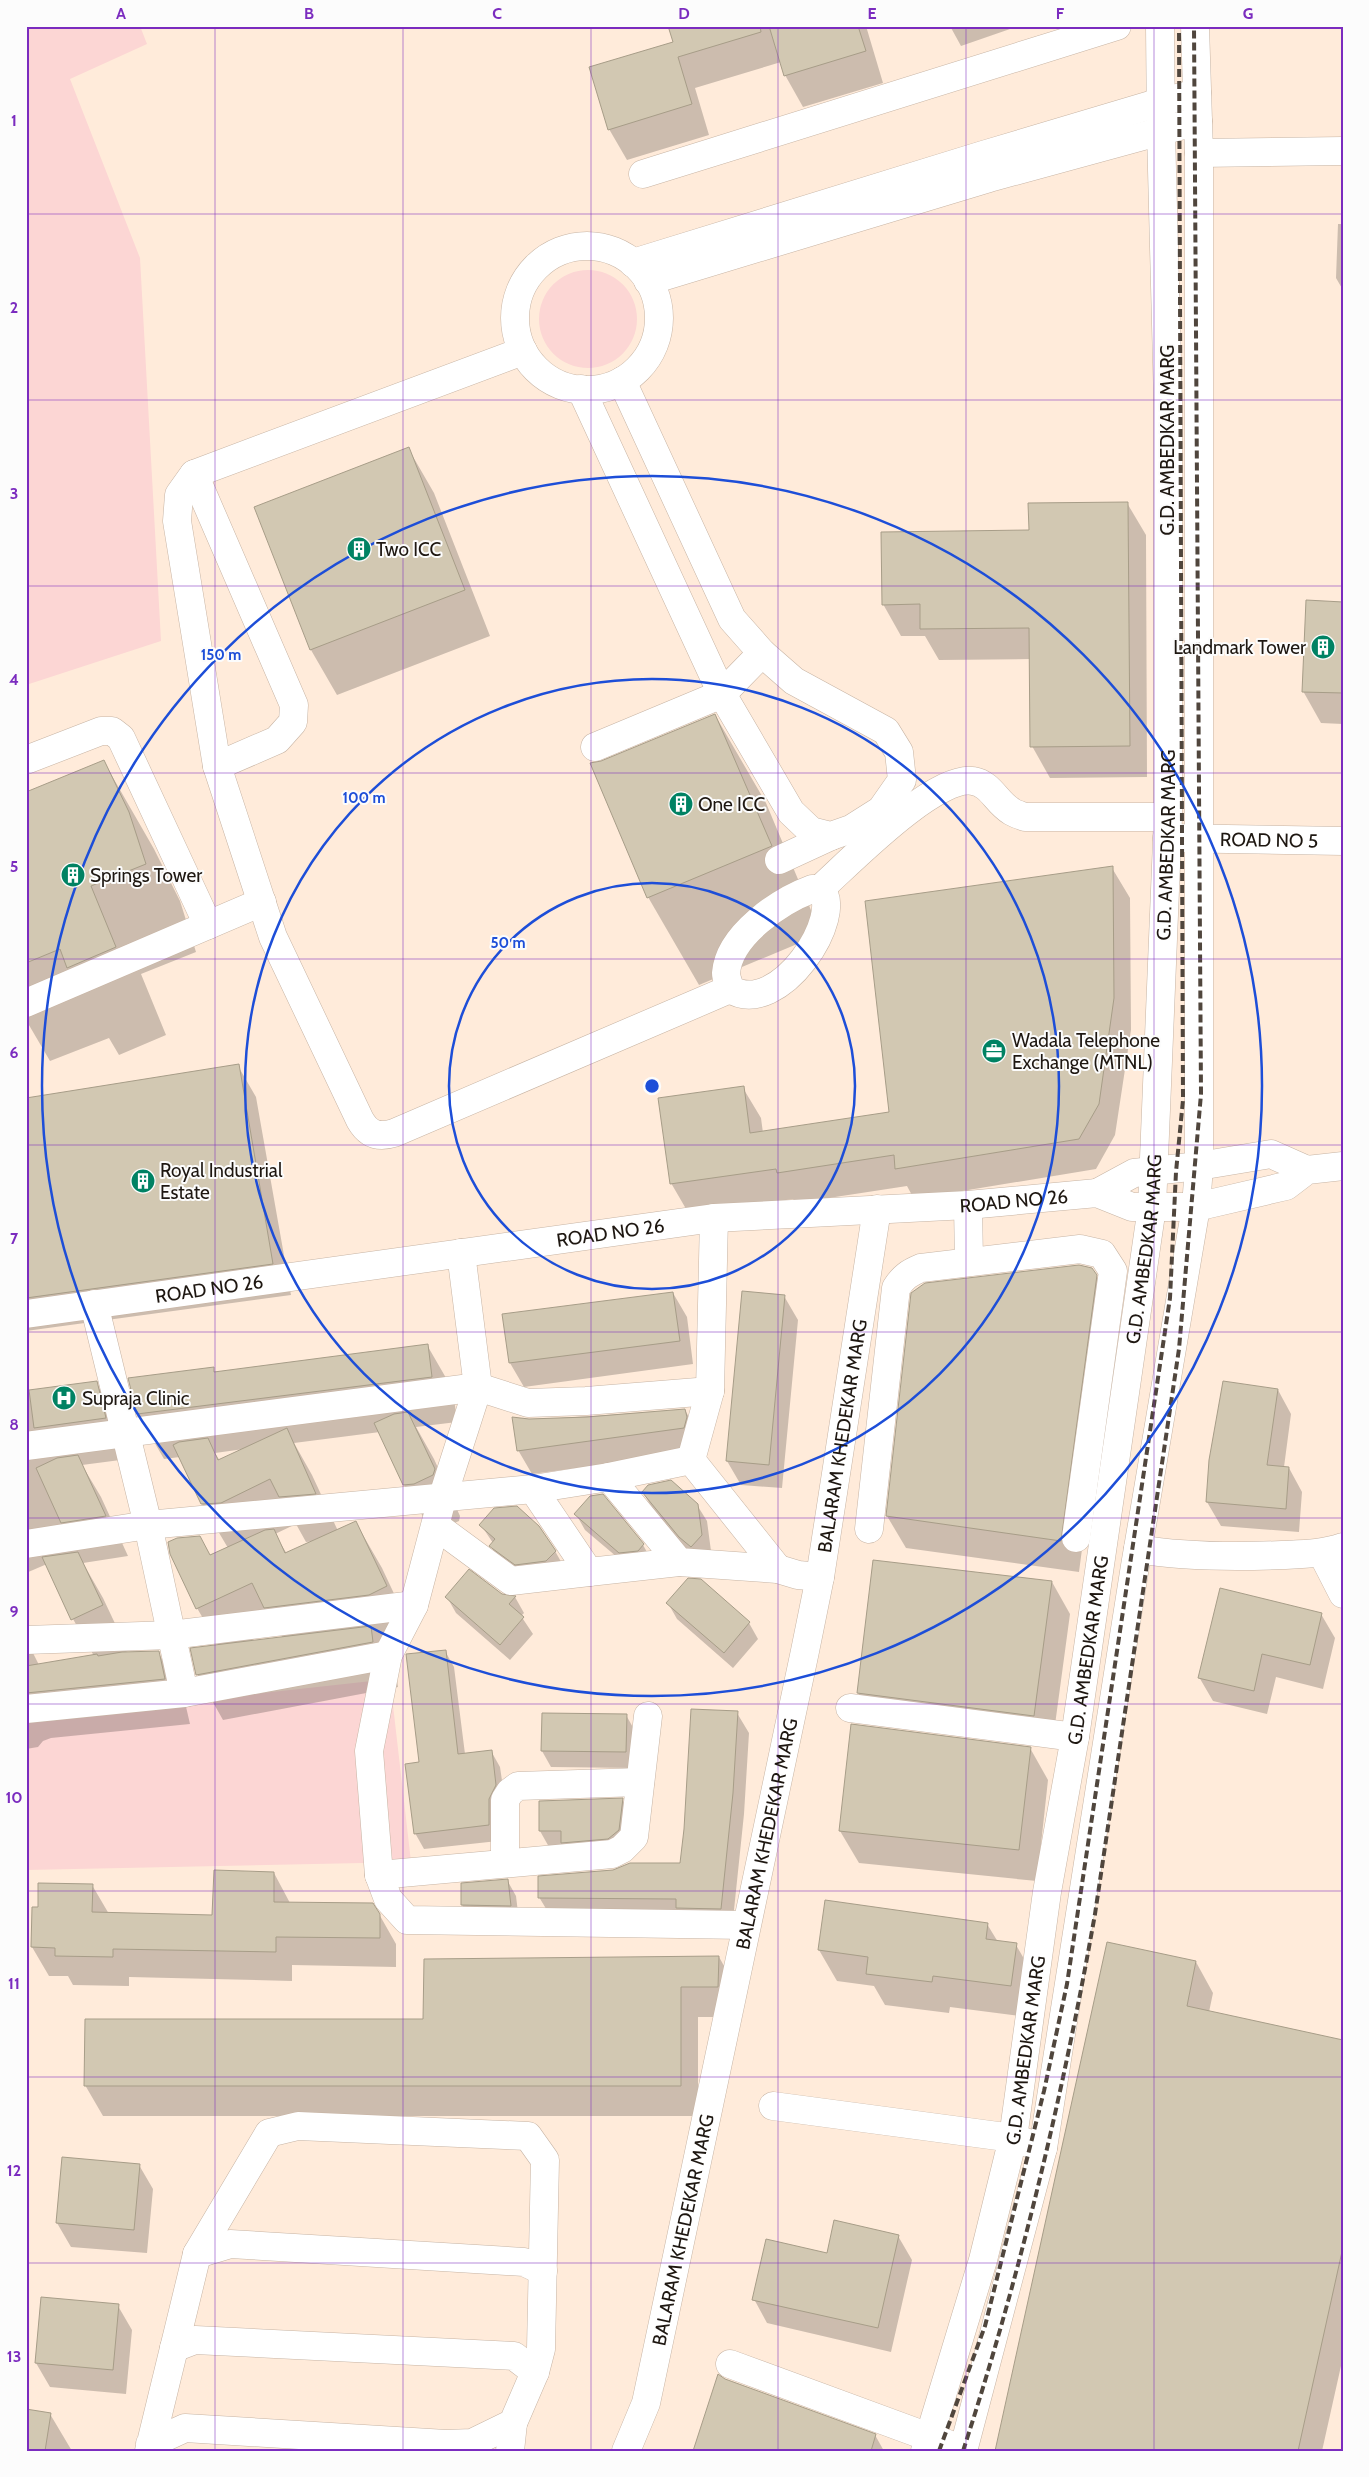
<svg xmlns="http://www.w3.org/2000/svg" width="1369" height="2477" font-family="Cabin,sans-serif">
	<rect width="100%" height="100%" fill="#ffebda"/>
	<!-- green -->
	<path fill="#fcd6d4" d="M 26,26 L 140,26 L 147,44 L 70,79 L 140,258 L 161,641 L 26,685 Z
		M539 319a49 49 0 1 1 98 0a49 49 0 1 1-98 0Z
		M 390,1679 L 411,1862 L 26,1870 L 26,1719 Z"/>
	<!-- shadow -->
	<path fill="#0003" fill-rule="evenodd" d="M 670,26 L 866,26 L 883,83 L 803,107 L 785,75 L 781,62 L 695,88 L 709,135 L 627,160 L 609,129 L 674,43 Z
		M 950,26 L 1019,26 L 961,46 Z
		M 1338,224 L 1343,224 L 1343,290 L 1336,278 Z
		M 408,448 L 434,493 L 490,636 L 337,695 L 311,650 L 256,507 Z
		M 1127,503 L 1146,535 L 1147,777 L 1050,778 L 1032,746 L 1031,659 L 939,660 L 925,636 L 901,636 L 883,604 L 1030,531 Z
		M 1343,603 L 1343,724 L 1321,723 L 1303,691 Z
		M 715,715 L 766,803 L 821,934 L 699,985 L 648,897 L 601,763 Z
		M 104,762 L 154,849 L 180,901 L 196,952 L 141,974 L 166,1035 L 119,1055 L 109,1038 L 50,1061 L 26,1020 L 26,793 Z
		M 1112,868 L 1130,898 L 1131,1030 L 1115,1135 L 1096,1169 L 914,1199 L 907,1186 L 796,1203 L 793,1199 L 689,1214 L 671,1183 L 743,1088 L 761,1118 L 763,1133 L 890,1113 Z
		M 238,1066 L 256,1097 L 291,1295 L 26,1331 L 26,1100 Z
		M 1096,1275 L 1114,1307 L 1079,1572 L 906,1548 L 887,1516 Z
		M 673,1293 L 687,1317 L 693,1364 L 524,1387 L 510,1363 L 504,1315 Z
		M 784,1296 L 798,1320 L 782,1488 L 741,1485 L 727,1461 Z
		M 427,1345 L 453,1390 L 457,1422 L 416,1427 L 434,1459 L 460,1516 L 459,1521 L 440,1529 L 431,1530 L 404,1485 L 380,1432 L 294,1443 L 312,1475 L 338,1531 L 356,1523 L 382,1568 L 412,1632 L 395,1640 L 378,1642 L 396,1673 L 398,1687 L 223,1720 L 197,1674 L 219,1646 L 197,1608 L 171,1554 L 211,1556 L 228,1548 L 202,1504 L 180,1457 L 164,1459 L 138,1414 L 130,1379 L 213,1369 L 215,1373 ZM 244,1449 L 220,1461 L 215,1453 ZM 296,1524 L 306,1542 L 315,1541 L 287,1554 L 275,1534 ZM 277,1628 L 283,1638 L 248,1642 Z
		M 1224,1382 L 1278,1390 L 1291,1414 L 1284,1467 L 1289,1468 L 1302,1492 L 1299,1532 L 1221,1526 L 1207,1502 Z
		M 96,1383 L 120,1423 L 128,1459 L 82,1465 L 101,1497 L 128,1556 L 83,1563 L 103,1598 L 128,1651 L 121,1654 L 158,1652 L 184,1698 L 190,1724 L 51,1738 L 43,1741 L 38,1747 L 26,1749 L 26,1639 L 39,1665 L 94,1656 L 73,1619 L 47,1564 L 26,1573 L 26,1474 L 29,1472 L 26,1472 L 26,1393 Z
		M 685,1410 L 698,1434 L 697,1452 L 532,1474 L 518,1450 L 528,1420 Z
		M 643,1492 L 697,1505 L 707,1521 L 711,1551 L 689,1553 L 652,1508 Z
		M 602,1495 L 643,1545 L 652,1561 L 630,1568 L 585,1530 L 576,1514 Z
		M 481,1525 L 555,1551 L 564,1567 L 525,1580 L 500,1562 L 491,1546 L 493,1543 Z
		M 700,1580 L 749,1623 L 758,1639 L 733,1668 L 677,1619 L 668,1603 Z
		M 1052,1582 L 1070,1614 L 1052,1747 L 876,1724 L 858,1693 Z
		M 501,1595 L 515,1597 L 524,1613 L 521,1616 L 533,1634 L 510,1660 L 456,1613 L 447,1597 Z
		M 1321,1614 L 1335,1638 L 1323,1689 L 1276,1677 L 1267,1714 L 1213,1701 L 1199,1677 Z
		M 445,1651 L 454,1667 L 465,1754 L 491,1751 L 500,1767 L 505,1801 L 498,1841 L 424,1849 L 415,1833 L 420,1763 Z
		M 737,1713 L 749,1733 L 744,1814 L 732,1929 L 551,1917 L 539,1897 L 614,1871 L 681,1864 Z
		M 626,1715 L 635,1731 L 634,1768 L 551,1767 L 542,1751 Z
		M 1030,1748 L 1048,1780 L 1037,1881 L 859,1863 L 840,1831 Z
		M 622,1799 L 631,1815 L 628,1846 L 549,1847 L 540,1831 Z
		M 274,1873 L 290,1903 L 379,1914 L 396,1944 L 396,1967 L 292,1965 L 292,1981 L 129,1977 L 129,1986 L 73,1985 L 68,1976 L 49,1976 L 32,1947 L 39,1908 L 92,1885 L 109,1914 L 214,1916 Z
		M 507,1880 L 516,1896 L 519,1921 L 471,1921 L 462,1905 Z
		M 987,1924 L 998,1942 L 1016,1945 L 1034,1976 L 1028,2017 L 950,2007 L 949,2013 L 885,2005 L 874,1986 L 837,1981 L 819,1950 Z
		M 719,1957 L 736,1987 L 735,2017 L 698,2017 L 698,2116 L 103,2116 L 85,2085 L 425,2020 Z
		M 1196,1962 L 1213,1993 L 1209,2012 L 1343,2041 L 1343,2357 L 1322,2451 L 996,2451 Z
		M 139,2165 L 153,2189 L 147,2253 L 71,2247 L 57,2223 Z
		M 898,2236 L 912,2260 L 891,2352 L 767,2323 L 754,2299 L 828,2254 Z
		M 118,2306 L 132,2330 L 126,2394 L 50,2387 L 36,2363 Z
		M 724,2380 L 875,2435 L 884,2451 L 694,2451 Z
		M 50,2414 L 72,2451 L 26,2451 Z"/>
	<!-- building -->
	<path fill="#d2c8b2" stroke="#a79d88" d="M 668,26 L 760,26 L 761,32 L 678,57 L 692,104 L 608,130 L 589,67 L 673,42 Z
		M 769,26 L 858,26 L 866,51 L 784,76 Z
		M 409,447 L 465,590 L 310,650 L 254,507 Z
		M 1128,502 L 1130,746 L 1030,747 L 1029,628 L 920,629 L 920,604 L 882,605 L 881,532 L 1029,530 L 1028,503 Z
		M 1306,600 L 1343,602 L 1343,693 L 1302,692 Z
		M 715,714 L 772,846 L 647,898 L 590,763 L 601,761 Z
		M 104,760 L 129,812 L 146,864 L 91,886 L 116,947 L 67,968 L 60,949 L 26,963 L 26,792 Z
		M 1113,866 L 1114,998 L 1099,1104 L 1079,1139 L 895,1169 L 894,1155 L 777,1173 L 776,1169 L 670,1184 L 658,1098 L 744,1086 L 750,1133 L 889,1112 L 865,901 Z
		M 239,1064 L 273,1264 L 26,1298 L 26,1098 Z
		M 1079,1265 L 1092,1268 L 1097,1275 L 1061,1541 L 886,1516 L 911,1293 L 925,1283 Z
		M 742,1291 L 785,1295 L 769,1465 L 726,1461 Z
		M 673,1292 L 680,1341 L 509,1363 L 502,1314 Z
		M 428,1344 L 432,1377 L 137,1414 L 128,1378 L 214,1367 L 214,1372 Z
		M 97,1381 L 106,1418 L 34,1428 L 29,1390 Z
		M 1223,1381 L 1278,1389 L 1267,1465 L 1289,1467 L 1286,1509 L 1206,1502 L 1209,1460 Z
		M 685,1409 L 687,1417 L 684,1428 L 517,1451 L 512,1417 L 529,1419 L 587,1417 Z
		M 408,1412 L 435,1469 L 433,1475 L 414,1484 L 403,1485 L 374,1423 L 394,1414 Z
		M 287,1428 L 316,1494 L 279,1497 L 270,1479 L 221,1503 L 201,1504 L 173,1445 L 179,1442 L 208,1438 L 218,1460 Z
		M 78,1455 L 106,1516 L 61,1523 L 36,1468 L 57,1458 Z
		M 671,1480 L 698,1504 L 702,1535 L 691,1547 L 679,1537 L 642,1492 L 648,1485 Z
		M 603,1494 L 644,1544 L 638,1551 L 619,1553 L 574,1514 L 590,1496 Z
		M 517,1506 L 539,1526 L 556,1551 L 546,1561 L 515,1565 L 489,1546 L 495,1539 L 479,1525 L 494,1508 Z
		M 356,1521 L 387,1586 L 369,1595 L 264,1608 L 252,1583 L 196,1609 L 170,1554 L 168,1542 L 177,1538 L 200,1536 L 210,1555 L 265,1530 L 274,1529 L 285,1553 Z
		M 78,1552 L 103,1605 L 71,1620 L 42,1557 Z
		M 873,1560 L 1052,1581 L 1034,1716 L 857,1693 Z
		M 469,1569 L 502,1594 L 516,1596 L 509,1604 L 524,1617 L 500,1645 L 445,1597 Z
		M 688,1578 L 701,1579 L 750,1622 L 724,1653 L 666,1603 Z
		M 1220,1588 L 1322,1613 L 1310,1665 L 1262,1654 L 1254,1691 L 1198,1678 Z
		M 371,1626 L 373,1642 L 196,1675 L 190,1648 Z
		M 446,1650 L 458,1754 L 492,1750 L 496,1785 L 489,1799 L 489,1825 L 414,1834 L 405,1764 L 419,1762 L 406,1654 Z
		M 159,1651 L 165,1679 L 26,1693 L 26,1666 L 97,1654 L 98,1656 L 122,1652 Z
		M 691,1709 L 738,1711 L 733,1793 L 721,1909 L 676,1908 L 676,1899 L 538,1898 L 538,1876 L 613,1870 L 630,1863 L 680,1863 L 684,1829 Z
		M 542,1713 L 627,1714 L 626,1752 L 541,1751 Z
		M 851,1724 L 1031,1747 L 1019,1850 L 839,1831 Z
		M 623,1798 L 619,1830 L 608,1839 L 561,1843 L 561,1831 L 539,1831 L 539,1801 Z
		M 214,1870 L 274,1872 L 274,1902 L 373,1903 L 380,1914 L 380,1938 L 276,1937 L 276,1952 L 113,1949 L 113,1957 L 55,1956 L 55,1948 L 31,1947 L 32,1907 L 38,1907 L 38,1883 L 93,1884 L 92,1912 L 212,1915 Z
		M 508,1879 L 511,1906 L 461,1905 L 461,1883 Z
		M 825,1900 L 988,1923 L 986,1939 L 1017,1943 L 1011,1986 L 933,1976 L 932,1982 L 866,1974 L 868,1957 L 818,1950 Z
		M 1107,1942 L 1196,1961 L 1187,2006 L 1343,2040 L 1343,2247 L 1298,2451 L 995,2451 Z
		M 719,1956 L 718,1987 L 681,1987 L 681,2086 L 84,2086 L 85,2019 L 423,2019 L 424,1959 Z
		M 62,2157 L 140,2164 L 134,2230 L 56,2223 Z
		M 834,2220 L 899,2235 L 878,2328 L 752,2300 L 766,2239 L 827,2253 Z
		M 41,2297 L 119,2304 L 113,2370 L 35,2363 Z
		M 718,2374 L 725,2379 L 876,2434 L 871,2451 L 693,2451 Z
		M 26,2409 L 51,2413 L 45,2451 L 26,2451 Z"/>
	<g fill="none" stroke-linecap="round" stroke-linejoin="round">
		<defs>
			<g id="minor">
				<path d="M 1199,153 L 1343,151"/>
				<path d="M 643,174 L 1117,26"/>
				<circle cx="587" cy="318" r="72"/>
				<path d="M 633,263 L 983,155 L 1161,102 L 1197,93"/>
				<path d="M 648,281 L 989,178 L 1198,121"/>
				<path d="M 523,351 L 194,474 L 179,495 L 177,521 L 217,766 L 273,937 L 360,1120 C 368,1134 378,1138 394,1133 L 730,989"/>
				<path d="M 581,389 L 722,694 L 791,812 L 811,831 L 831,836 L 851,829 L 881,810 L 902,780 L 899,752 L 886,731 L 794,681 L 762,653 L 732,619 L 622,381"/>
				<path d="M 194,474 L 294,705 L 293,722 L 277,740 L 217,766"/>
				<path d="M 595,747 L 722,694 L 762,653"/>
				<path d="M 26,760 L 101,731 L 112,731 L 121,738 L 208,925"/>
				<path id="s1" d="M 1167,838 L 1343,841"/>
				<path d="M 779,860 L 831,836"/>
				<path d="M 812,889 L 820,889 C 847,913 779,1020 730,989 C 729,984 726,978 726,973 C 729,935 780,901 812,889 Z"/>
				<path d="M 820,889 C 848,864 935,774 973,781 C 991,784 996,802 1011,811 C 1015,814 1020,815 1025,817 L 1168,817"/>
				<path d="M 26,1003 L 262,902"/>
				<path d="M 1097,1193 L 1134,1173 L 1199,1166 L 1271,1154 L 1307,1170"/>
				<path d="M 968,1205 L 969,1262"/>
				<path d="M 461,1253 L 478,1387 L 442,1499 L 414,1605 L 388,1655 L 369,1751 L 379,1875 L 388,1899 L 407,1920 L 746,1925"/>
				<path id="s2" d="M 26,1314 L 714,1218 L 968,1205 L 1097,1193 L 1132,1207 L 1196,1207 L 1286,1186 L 1307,1170 L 1343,1166"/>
				<path d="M 26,1446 L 478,1387 L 528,1403 L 586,1401 L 710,1391"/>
				<path d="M 691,1460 L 710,1391 L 714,1218"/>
				<path d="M 609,1477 L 691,1460 L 778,1569"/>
				<path d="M 436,1526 L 511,1581 L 589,1572 L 533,1489 L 609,1477 L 679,1562 L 778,1569 L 798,1575 L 820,1577"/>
				<path d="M 869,1529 L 896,1288 C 903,1277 909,1273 921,1268 L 1080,1249 L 1102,1254 L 1113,1271 L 1076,1538"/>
				<path d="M 26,1544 L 148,1525 L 533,1489"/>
				<path d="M 1138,1549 C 1185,1557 1234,1557 1282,1555 C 1303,1554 1323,1554 1343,1547"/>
				<path d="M 1322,1553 L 1343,1594"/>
				<path d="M 589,1572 L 679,1562"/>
				<path d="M 26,1640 L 171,1635 L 414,1605"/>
				<path d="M 184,1693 L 388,1655"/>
				<path d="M 850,1708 L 1075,1737"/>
				<path d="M 26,1709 L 184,1693 L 148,1525 L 94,1304"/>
				<path d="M 505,1863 L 505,1800 L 510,1792 L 518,1786 L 640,1782"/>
				<path d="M 379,1875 L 612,1854 L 622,1849 L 634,1837 L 648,1716"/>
				<path d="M 773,2106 L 1013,2138 L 1043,2148"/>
				<path d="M 197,2254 L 230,2244 L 524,2262 L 543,2271"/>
				<path d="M 174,2348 L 195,2340 L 514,2356 L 535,2372"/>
				<path d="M 730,2364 L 964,2450"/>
				<path d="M 149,2451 L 197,2254 L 269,2133 L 298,2126 L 528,2136 L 545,2160 L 541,2349 L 535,2372 L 513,2423 L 472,2443 L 446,2444 L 185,2428 L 150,2444"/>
				<path d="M 510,2451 L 513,2423"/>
				<path id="s3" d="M 626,2451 L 646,2403 L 805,1651 L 820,1577 L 877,1209"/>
			</g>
			<g id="major">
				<path id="s4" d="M 925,2451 L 983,2260 L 1013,2138 L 1047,1892 L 1075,1737 L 1152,1207 L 1168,817 L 1168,401 L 1161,131 L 1160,26"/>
				<path d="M 963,2451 L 1043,2148 L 1135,1566 L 1196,1207 L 1199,1166 L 1199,153 L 1195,26"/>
			</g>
		</defs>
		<!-- minor casing -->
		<use href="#minor" stroke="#c7b4a4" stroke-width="29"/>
		<!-- major casing -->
		<use href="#major" stroke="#c7b4a4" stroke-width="29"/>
		<!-- minor -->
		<use href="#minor" stroke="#fff" stroke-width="28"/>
		<!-- major -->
		<use href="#major" stroke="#fff" stroke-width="28"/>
		<!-- rail -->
		<path stroke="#50463d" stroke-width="4" stroke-dasharray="8 4" stroke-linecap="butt" d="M 939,2451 L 985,2326 L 1044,2091 L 1067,1984 L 1170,1298 L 1176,1172 L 1183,1100 L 1179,26
			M 963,2451 C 1020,2276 1063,2095 1095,1914 L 1179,1349 L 1201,1094 L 1194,26"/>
	</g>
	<!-- grid -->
	<path fill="none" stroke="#7b2cbf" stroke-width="1" stroke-opacity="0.55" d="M 215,26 L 215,2451M 403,26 L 403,2451M 591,26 L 591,2451M 778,26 L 778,2451M 966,26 L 966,2451M 1154,26 L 1154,2451M 26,214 L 1343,214M 26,400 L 1343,400M 26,586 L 1343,586M 26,773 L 1343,773M 26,959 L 1343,959M 26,1145 L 1343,1145M 26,1332 L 1343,1332M 26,1518 L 1343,1518M 26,1704 L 1343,1704M 26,1891 L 1343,1891M 26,2077 L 1343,2077M 26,2263 L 1343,2263"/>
	<!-- distance rings -->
	<g fill="none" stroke="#1d4ed8" stroke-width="2.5">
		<circle cx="652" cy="1086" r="203"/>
		<circle cx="652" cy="1086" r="407"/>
		<circle cx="652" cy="1086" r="610"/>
	</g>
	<!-- icons -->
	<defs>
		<symbol id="building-disc" viewBox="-11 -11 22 22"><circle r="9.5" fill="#008263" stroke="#fcfcfc"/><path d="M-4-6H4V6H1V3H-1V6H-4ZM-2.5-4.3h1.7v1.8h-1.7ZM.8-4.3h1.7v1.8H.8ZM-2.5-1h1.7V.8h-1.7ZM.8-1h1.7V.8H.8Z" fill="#fff"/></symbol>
		<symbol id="office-disc" viewBox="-11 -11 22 22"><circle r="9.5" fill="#008263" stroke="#fcfcfc"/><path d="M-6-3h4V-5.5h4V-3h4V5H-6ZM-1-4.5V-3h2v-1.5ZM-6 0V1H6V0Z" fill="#fff"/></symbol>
		<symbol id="hospital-disc" viewBox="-11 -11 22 22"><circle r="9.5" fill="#008263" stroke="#fcfcfc"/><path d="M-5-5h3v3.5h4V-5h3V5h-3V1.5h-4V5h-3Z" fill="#fff"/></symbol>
	</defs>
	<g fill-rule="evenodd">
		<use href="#building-disc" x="345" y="535" width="28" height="28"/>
		<use href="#building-disc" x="1309" y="633" width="28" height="28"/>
		<use href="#building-disc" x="667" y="790" width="28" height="28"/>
		<use href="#building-disc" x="59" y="861" width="28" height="28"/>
		<use href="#office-disc" x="980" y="1037" width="28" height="28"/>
		<use href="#building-disc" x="129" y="1167" width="28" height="28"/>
		<use href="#hospital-disc" x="50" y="1384" width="28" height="28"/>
	</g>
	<g text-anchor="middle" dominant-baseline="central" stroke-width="4" stroke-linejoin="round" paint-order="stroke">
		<!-- street labels -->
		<g font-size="19" fill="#1e1711" stroke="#fcfcfc">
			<text transform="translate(1167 440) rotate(-90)">G.D. AMBEDKAR MARG</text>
			<text stroke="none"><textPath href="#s1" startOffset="102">ROAD NO 5</textPath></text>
			<text stroke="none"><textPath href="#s4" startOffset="1629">G.D. AMBEDKAR MARG</textPath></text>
			<text stroke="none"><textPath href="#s2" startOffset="995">ROAD NO 26</textPath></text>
			<text stroke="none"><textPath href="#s2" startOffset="590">ROAD NO 26</textPath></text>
			<text stroke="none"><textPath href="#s4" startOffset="1224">G.D. AMBEDKAR MARG</textPath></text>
			<text stroke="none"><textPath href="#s2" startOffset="185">ROAD NO 26</textPath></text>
			<text stroke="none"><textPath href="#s3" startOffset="1039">BALARAM KHEDEKAR MARG</textPath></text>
			<text stroke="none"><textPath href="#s4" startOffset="819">G.D. AMBEDKAR MARG</textPath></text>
			<text stroke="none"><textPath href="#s3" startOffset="634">BALARAM KHEDEKAR MARG</textPath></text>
			<text stroke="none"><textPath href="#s4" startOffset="414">G.D. AMBEDKAR MARG</textPath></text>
			<text stroke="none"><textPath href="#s3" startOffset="229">BALARAM KHEDEKAR MARG</textPath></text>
		</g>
		<!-- poi labels -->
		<g font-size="19" fill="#1e1711" stroke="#fcfcfc" text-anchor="start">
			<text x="376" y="549">Two ICC</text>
			<text x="1306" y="647" text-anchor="end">Landmark Tower</text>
			<text x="698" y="804">One ICC</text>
			<text x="90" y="875">Springs Tower</text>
			<text x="1012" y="1040">Wadala Telephone<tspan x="1012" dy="22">Exchange (MTNL)</tspan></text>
			<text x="160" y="1170">Royal Industrial<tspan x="160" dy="22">Estate</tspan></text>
			<text x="82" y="1398">Supraja Clinic</text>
		</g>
	</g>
	<circle cx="652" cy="1086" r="8" fill="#1d4ed8" stroke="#fcfcfc" stroke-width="2.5"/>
	<g font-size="15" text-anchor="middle" font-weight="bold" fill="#1d4ed8" stroke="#fcfcfc" stroke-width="4" stroke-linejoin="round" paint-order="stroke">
		<text x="221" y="660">150 m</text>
		<text x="364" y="803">100 m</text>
		<text x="508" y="948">50 m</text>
	</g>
	<!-- border -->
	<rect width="1369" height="2477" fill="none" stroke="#fcfcfc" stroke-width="55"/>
	<rect x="28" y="28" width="1314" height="2422" fill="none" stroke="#7b2cbf" stroke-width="2"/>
	<g font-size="16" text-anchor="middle" font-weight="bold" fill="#7b2cbf">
		<text x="121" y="19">A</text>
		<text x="309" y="19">B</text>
		<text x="497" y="19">C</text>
		<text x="684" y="19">D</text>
		<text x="872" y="19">E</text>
		<text x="1060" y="19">F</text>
		<text x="1248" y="19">G</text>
		<text x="14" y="126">1</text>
		<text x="14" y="313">2</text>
		<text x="14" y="499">3</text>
		<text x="14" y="685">4</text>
		<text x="14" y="872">5</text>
		<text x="14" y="1058">6</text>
		<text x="14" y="1244">7</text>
		<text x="14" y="1430">8</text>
		<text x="14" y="1617">9</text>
		<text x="14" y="1803">10</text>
		<text x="14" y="1989">11</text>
		<text x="14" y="2176">12</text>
		<text x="14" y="2362">13</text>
	</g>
</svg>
